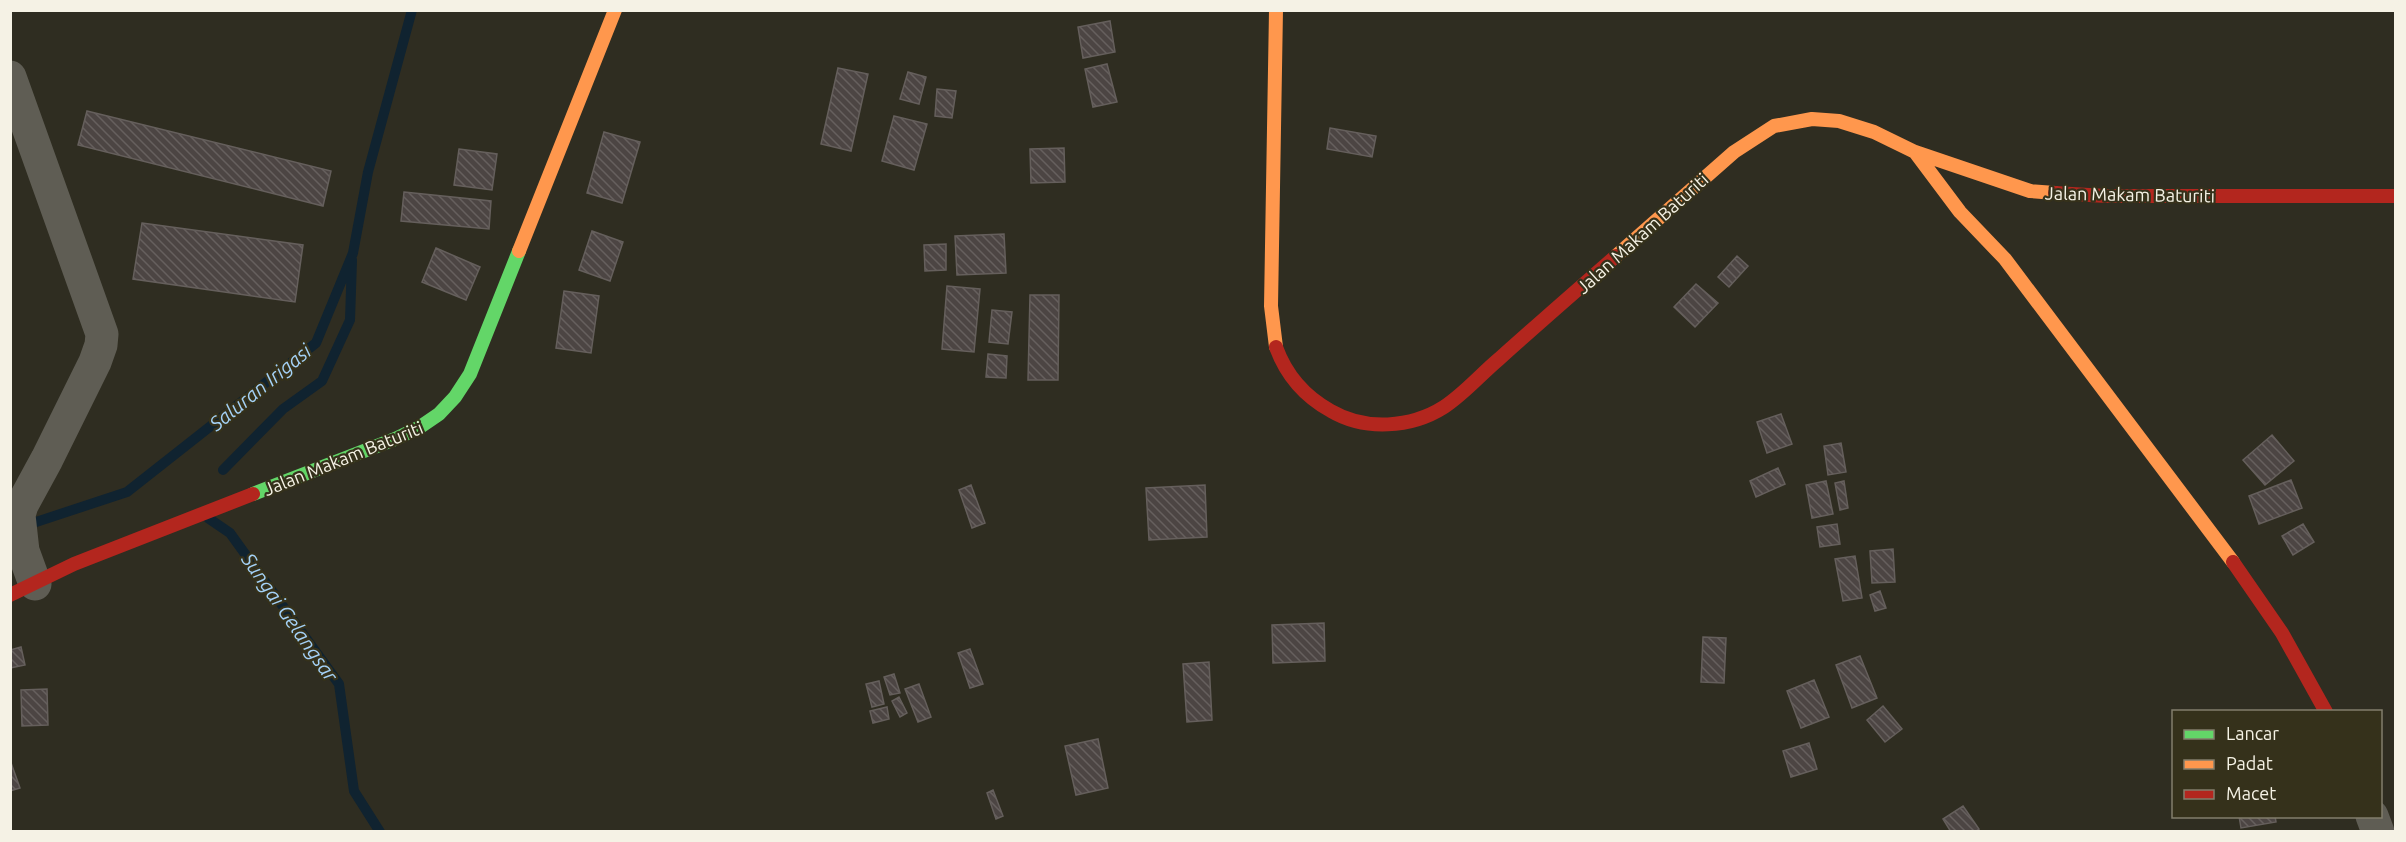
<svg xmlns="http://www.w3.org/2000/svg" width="2406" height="842" font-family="Ubuntu,sans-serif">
	<defs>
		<pattern id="building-back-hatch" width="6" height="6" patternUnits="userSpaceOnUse" patternTransform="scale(1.5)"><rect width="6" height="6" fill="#4c4543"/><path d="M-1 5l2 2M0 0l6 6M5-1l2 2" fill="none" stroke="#66605e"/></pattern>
	</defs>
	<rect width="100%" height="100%" fill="#2f2d21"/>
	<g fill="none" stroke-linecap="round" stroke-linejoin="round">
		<!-- stream -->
		<path stroke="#102330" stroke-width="10" d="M 223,470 L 283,409 L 322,381 L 350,320 L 352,260
			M 208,518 L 230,533 L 339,684 L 354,791 L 380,832
			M 27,525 L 127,492 L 316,343 L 353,253 L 368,172 L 412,10"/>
	</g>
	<!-- building -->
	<path fill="url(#building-back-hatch)" stroke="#655f5c" stroke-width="1.5" d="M 1110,21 L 1115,52 L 1083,58 L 1078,27 Z
		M 1107,64 L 1117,102 L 1093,107 L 1085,69 Z
		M 838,68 L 868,74 L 851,151 L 821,144 Z
		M 908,72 L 926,77 L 919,104 L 900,99 Z
		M 937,89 L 956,91 L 952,118 L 935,116 Z
		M 87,111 L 331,171 L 323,206 L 78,145 Z
		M 894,116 L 927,124 L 914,170 L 882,161 Z
		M 1330,128 L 1376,136 L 1372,157 L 1327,149 Z
		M 604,132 L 640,142 L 622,203 L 587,193 Z
		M 1064,148 L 1065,182 L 1031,183 L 1030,149 Z
		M 459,149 L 497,154 L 492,190 L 454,185 Z
		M 404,192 L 491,201 L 489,229 L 401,221 Z
		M 142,223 L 303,245 L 295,302 L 133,279 Z
		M 592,231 L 623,242 L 610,281 L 579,270 Z
		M 1004,234 L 1006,273 L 957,275 L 955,236 Z
		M 946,244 L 946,270 L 925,271 L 924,245 Z
		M 436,248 L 480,267 L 466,300 L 422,282 Z
		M 1737,256 L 1748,266 L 1729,287 L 1718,277 Z
		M 1696,284 L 1718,303 L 1695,327 L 1674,307 Z
		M 947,286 L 980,289 L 974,352 L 942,349 Z
		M 564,291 L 599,296 L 591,353 L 556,348 Z
		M 1030,295 L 1059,295 L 1058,380 L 1028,380 Z
		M 992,310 L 1012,312 L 1008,344 L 989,342 Z
		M 988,354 L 1007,356 L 1006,378 L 986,377 Z
		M 1781,414 L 1792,444 L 1767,453 L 1757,422 Z
		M 2272,435 L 2294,461 L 2265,485 L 2243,460 Z
		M 1841,443 L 1846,472 L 1828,475 L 1824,446 Z
		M 1778,468 L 1785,484 L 1756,497 L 1750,481 Z
		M 2291,480 L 2302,508 L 2259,524 L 2249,496 Z
		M 1826,481 L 1833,514 L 1812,518 L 1806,485 Z
		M 1844,481 L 1848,508 L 1840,510 L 1835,483 Z
		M 971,485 L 985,523 L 972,528 L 959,490 Z
		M 1205,485 L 1207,537 L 1149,540 L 1146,488 Z
		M 1837,524 L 1840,544 L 1820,547 L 1817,527 Z
		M 2303,524 L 2314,542 L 2293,555 L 2282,536 Z
		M 1893,549 L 1895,582 L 1872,583 L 1870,551 Z
		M 1855,556 L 1862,598 L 1843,601 L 1835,559 Z
		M 1880,591 L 1886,608 L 1875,611 L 1870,595 Z
		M 1324,623 L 1325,661 L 1273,663 L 1272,625 Z
		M 1703,637 L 1726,638 L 1724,683 L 1701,682 Z
		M 21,647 L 25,665 L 10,668 L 10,650 Z
		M 970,649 L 983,684 L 970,688 L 958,653 Z
		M 1860,656 L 1877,698 L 1852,708 L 1836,665 Z
		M 1209,662 L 1212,720 L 1187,722 L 1183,664 Z
		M 894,674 L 900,693 L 890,695 L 884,677 Z
		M 1814,680 L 1829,717 L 1801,728 L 1787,691 Z
		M 879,681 L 884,704 L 872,707 L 866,684 Z
		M 919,684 L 931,717 L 918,722 L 905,689 Z
		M 47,689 L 48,725 L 22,726 L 21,690 Z
		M 899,697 L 907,713 L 900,717 L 892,701 Z
		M 1883,706 L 1902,729 L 1885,742 L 1867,720 Z
		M 887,707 L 889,719 L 873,723 L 870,711 Z
		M 1098,739 L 1108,788 L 1076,795 L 1065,746 Z
		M 1809,743 L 1817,769 L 1791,777 L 1783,751 Z
		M 10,760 L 20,788 L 10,791 Z
		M 993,790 L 1003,816 L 996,819 L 987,793 Z
		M 1963,806 L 1979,829 L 1975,832 L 1951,832 L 1943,819 Z
		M 2239,816 L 2275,816 L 2276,822 L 2241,828 Z"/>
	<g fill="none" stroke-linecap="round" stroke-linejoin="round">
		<!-- street -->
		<path stroke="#5f5d54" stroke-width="33" d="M 10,77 L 102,334 L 101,345 L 95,362 L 47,459 L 22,505 L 19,515 L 23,551 L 35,584
			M 2372,816 L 2378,832"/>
		<!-- fast -->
		<path stroke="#63d668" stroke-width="14" d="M 253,494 L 395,439 L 420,427 L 439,414 L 455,397 L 470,374 L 519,251"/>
		<!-- slow -->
		<path stroke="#ff974d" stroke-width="14" d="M 1276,10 L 1271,306 L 1276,347
			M 1915,152 L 1960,212 L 2005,259 L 2233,562
			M 519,251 L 615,10
			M 1616,256 L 1734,152 L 1774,126 L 1812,119 L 1839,121 L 1874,132 L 1915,152 L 2030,191 L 2055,193"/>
		<!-- jam -->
		<path stroke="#b3261e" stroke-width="14" d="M 2055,193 L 2106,196 L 2396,196
			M 1276,347 C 1286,375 1304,396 1331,411 C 1365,431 1411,428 1444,407 C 1464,394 1481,374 1499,359 C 1538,324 1577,290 1616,256
			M 2233,562 L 2282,633 L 2326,712
			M 10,595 L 74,564 L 253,494"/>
	</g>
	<g text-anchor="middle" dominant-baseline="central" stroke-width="4.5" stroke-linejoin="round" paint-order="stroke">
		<!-- street labels -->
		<g font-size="18" fill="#f5f2e5" stroke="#35311b">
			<text transform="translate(2130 194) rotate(1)">Jalan Makam Baturiti</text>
			<text transform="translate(1642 233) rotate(-42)">Jalan Makam Baturiti</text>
			<text transform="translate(343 458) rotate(-22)">Jalan Makam Baturiti</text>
		</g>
		<!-- water labels -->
		<g font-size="20" font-style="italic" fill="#a4d1f6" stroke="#35311b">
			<text transform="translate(260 387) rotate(-39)">Saluran Irigasi</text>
			<text transform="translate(290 617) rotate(55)">Sungai Gelangsar</text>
		</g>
	</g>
	<!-- border -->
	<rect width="2406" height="842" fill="none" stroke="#f5f2e5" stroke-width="24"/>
	<!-- legend -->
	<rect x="2172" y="710" width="210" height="108" fill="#35311b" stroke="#827e6c" stroke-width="1.5"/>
	<rect x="2184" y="730" width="30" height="9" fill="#63d668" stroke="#827e6c" stroke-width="1.5"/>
	<text x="2226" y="740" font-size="18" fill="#f5f2e5">Lancar</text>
	<rect x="2184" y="760" width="30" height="9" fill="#ff974d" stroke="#827e6c" stroke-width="1.5"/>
	<text x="2226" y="770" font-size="18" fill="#f5f2e5">Padat</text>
	<rect x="2184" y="790" width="30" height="9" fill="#b3261e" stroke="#827e6c" stroke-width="1.5"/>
	<text x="2226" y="800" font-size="18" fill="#f5f2e5">Macet</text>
</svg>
